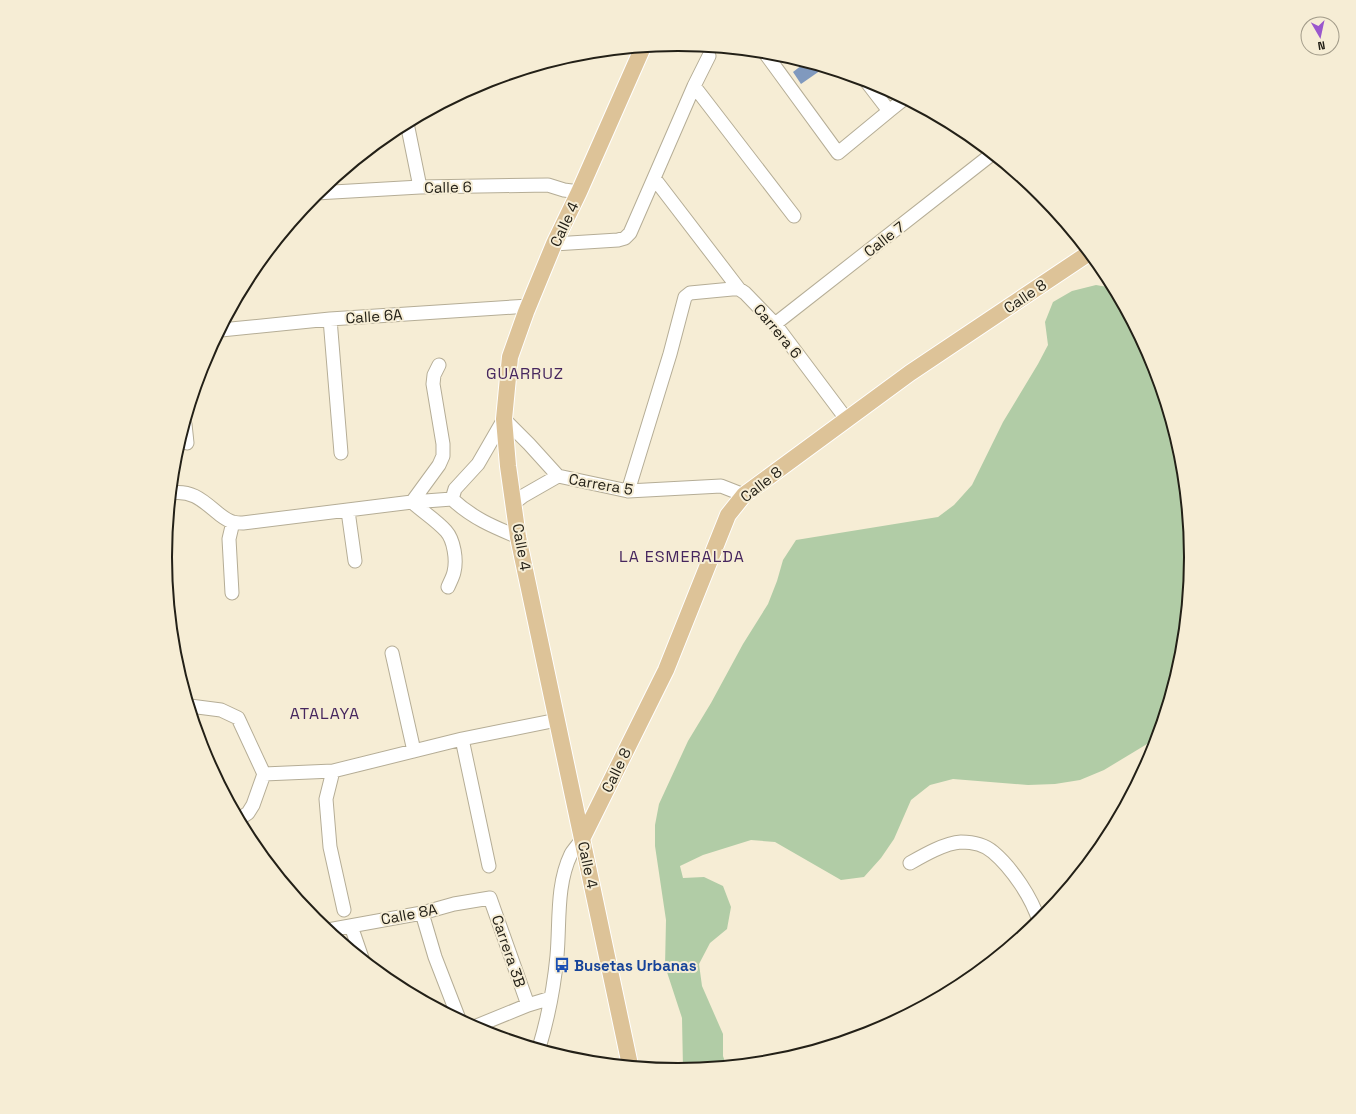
<svg xmlns="http://www.w3.org/2000/svg" width="1356" height="1114" font-family="'Space Grotesk',sans-serif">
	<rect width="100%" height="100%" fill="#f6edd5"/>
	<!-- green -->
	<path fill="#b1cca6" d="M 1096,285 L 1113,288 L 1152,361 L 1181,457 L 1191,557 L 1181,657 L 1157,738 L 1104,770 L 1080,780 L 1055,784 L 1028,785 L 953,779 L 930,785 L 911,800 L 894,839 L 881,858 L 864,877 L 841,880 L 775,842 L 751,840 L 703,855 L 680,866 L 683,878 L 704,877 L 723,886 L 731,907 L 727,929 L 710,943 L 699,964 L 702,986 L 723,1034 L 723,1056 L 726,1065 L 683,1069 L 682,1018 L 665,966 L 666,920 L 655,846 L 655,825 L 659,804 L 688,741 L 711,703 L 743,644 L 768,604 L 777,581 L 783,560 L 796,540 L 938,517 L 954,505 L 972,485 L 1003,422 L 1038,364 L 1048,345 L 1045,322 L 1053,302 L 1072,291 Z"/>
	<!-- water -->
	<path fill="#8099be" d="M 806,62 L 824,68 L 801,84 L 793,72 Z"/>
	<g fill="none" stroke-linecap="round" stroke-linejoin="round">
		<defs>
			<path id="minor" d="M 765,53 L 838,153 L 889,111 L 866,81
				M 694,86 L 709,56
				M 889,111 L 904,99
				M 407,123 L 420,187
				M 316,193 L 420,187 L 548,185 L 564,190 L 579,192
				M 554,244 L 618,240 L 625,238 L 630,233 L 654,178
				M 739,289 L 654,178 L 694,86 L 794,216
				M 330,319 L 341,453
				M 775,324 L 992,154
				M 221,330 L 330,319 L 529,306
				M 439,365 L 434,375 L 433,384 L 443,444 L 443,456 L 439,465 L 412,502 C 423,512 436,520 446,531 C 454,540 457,560 454,572 C 453,577 450,582 448,587
				M 185,424 L 187,443
				M 628,491 L 670,354 L 685,297 L 690,293 L 732,289 L 739,289 L 745,293 L 775,324 L 847,420
				M 171,493 C 193,490 203,501 219,514 C 223,517 228,521 233,522 C 236,523 240,523 243,523 L 412,502 L 452,499 C 472,518 494,527 518,537
				M 452,499 L 455,489 L 478,464 L 504,419 L 529,444 L 558,476 L 628,491 L 721,486 L 744,495
				M 514,503 L 523,496 L 558,476
				M 348,511 L 355,561
				M 232,593 L 229,539 L 233,522
				M 392,653 L 414,751
				M 190,706 L 221,710 L 238,718 L 264,774 L 253,805 L 248,813 L 239,819
				M 462,739 L 489,866
				M 333,771 L 326,799 L 330,847 L 344,910
				M 264,774 L 333,771 L 462,739 L 557,720
				M 910,863 C 924,855 945,843 961,842 C 972,842 985,845 993,852 C 1012,868 1032,898 1039,921
				M 422,913 L 435,957 L 459,1019
				M 351,926 L 362,958
				M 328,930 L 422,913 L 454,904 L 490,898 L 528,1005
				M 474,1027 L 528,1005 L 551,998
				M 539,1048 C 548,1018 554,987 557,956 C 560,922 556,885 571,854 C 574,849 579,844 582,839"/>
			<path id="major" d="M 582,839 L 666,670 L 728,515 L 744,495 L 910,373 L 1089,253
				M 630,1065 L 518,537 L 508,466 L 504,419 L 510,357 L 526,312 L 554,244 L 579,192 L 643,47"/>
		</defs>
		<!-- minor casing -->
		<use href="#minor" stroke="#b5ad96" stroke-width="15"/>
		<!-- major casing -->
		<use href="#major" stroke="#fff" stroke-width="18"/>
		<!-- minor -->
		<use href="#minor" stroke="#fff" stroke-width="13"/>
		<!-- major -->
		<use href="#major" stroke="#ddc398" stroke-width="16"/>
	</g>
	<!-- icons -->
	<defs>
		<symbol id="bus-bare" viewBox="-9 -9 18 18"><path d="M-5-6H5V4H4V6H2V4H-2V6H-4V4H-5ZM-3.5-4V0h7V-4ZM-3.5 1.2v1.5H-2V1.2ZM2 1.2v1.5H3.5V1.2Z" fill="#1a4fb4" stroke="#f6edd5" stroke-width="2.5" paint-order="stroke"/></symbol>
	</defs>
	<g fill-rule="evenodd">
		<use href="#bus-bare" x="551" y="954" width="22" height="22"/>
	</g>
	<g text-anchor="middle" dominant-baseline="central" stroke-width="4" stroke-linejoin="round" paint-order="stroke">
		<!-- street labels -->
		<g font-size="15" fill="#232017" stroke="#f6edd5">
			<text transform="translate(448 187) rotate(-1)">Calle 6</text>
			<text transform="translate(564 224) rotate(-65)">Calle 4</text>
			<text transform="translate(884 239) rotate(-38)">Calle 7</text>
			<text transform="translate(1025 296) rotate(-34)">Calle 8</text>
			<text transform="translate(374 316) rotate(-4)">Calle 6A</text>
			<text transform="translate(778 331) rotate(50)">Carrera 6</text>
			<text transform="translate(601 484) rotate(10)">Carrera 5</text>
			<text transform="translate(761 484) rotate(-38)">Calle 8</text>
			<text transform="translate(522 547) rotate(80)">Calle 4</text>
			<text transform="translate(616 770) rotate(-64)">Calle 8</text>
			<text transform="translate(588 865) rotate(78)">Calle 4</text>
			<text transform="translate(409 914) rotate(-11)">Calle 8A</text>
			<text transform="translate(509 951) rotate(71)">Carrera 3B</text>
		</g>
		<!-- transit labels -->
		<g font-size="15" font-weight="bold" fill="#164399" stroke="#f6edd5" text-anchor="start">
			<text x="574" y="965">Busetas Urbanas</text>
		</g>
		<!-- neighbourhood labels -->
		<g font-size="16" letter-spacing="1" fill="#46265e" stroke="#f6edd5">
			<text x="525" y="373">GUARRUZ</text>
			<text x="682" y="556">LA ESMERALDA</text>
			<text x="325" y="713">ATALAYA</text>
		</g>
	</g>
	<!-- crop -->
	<path d="M0 0H1356V1114H0ZM172 557a506 506 0 1 1 1012 0a506 506 0 1 1-1012 0Z" fill="#f6edd5" fill-rule="evenodd"/>
	<path fill="none" stroke="#232017" stroke-width="2" d="M172 557a506 506 0 1 1 1012 0a506 506 0 1 1-1012 0Z"/>
	<!-- north arrow -->
	<g transform="translate(1320 36) rotate(171)"><circle r="19" fill="#f6edd5" stroke="#a29b89"/>
	<path d="M0-3L7 15L0 10L-7 15Z" fill="#9a57cd"/>
	<text y="-6" font-size="11" font-weight="bold" text-anchor="middle" fill="#232017">N</text>
	</g>
</svg>
